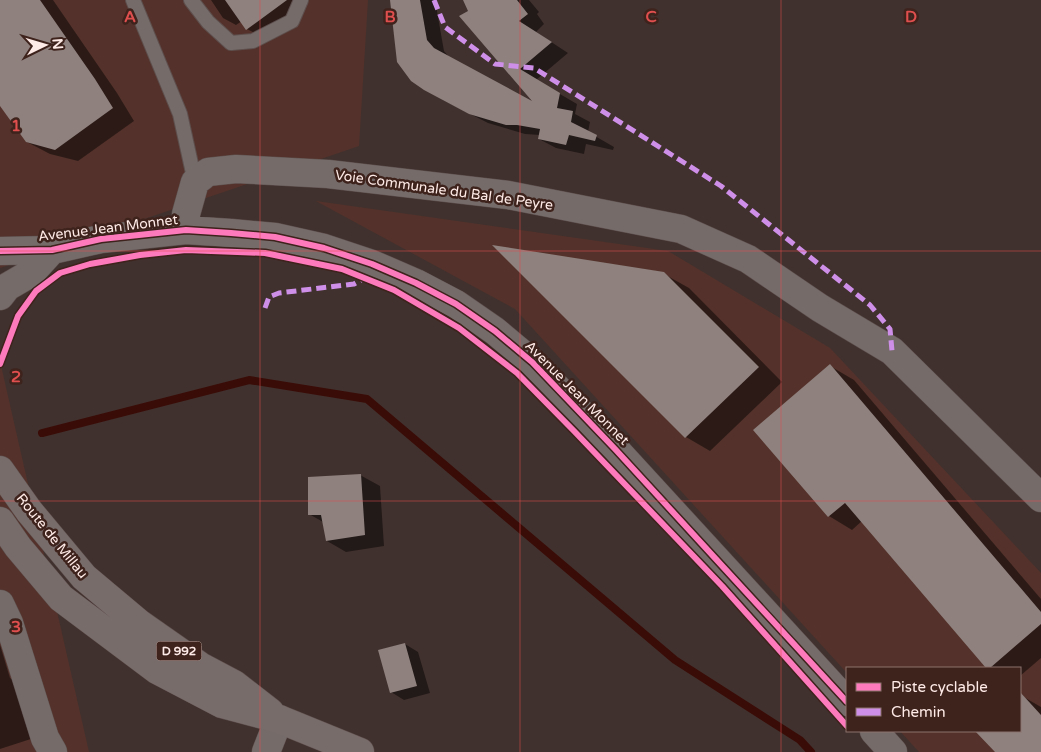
<svg xmlns="http://www.w3.org/2000/svg" width="1041" height="752" font-family="'Varela Round',sans-serif">
	<rect width="100%" height="100%" fill="#41312e"/>
	<!-- built -->
	<path fill="#54322b" d="M 0,0 L 368,0 L 359,146 L 0,268 Z
		M 316,201 L 668,251 L 830,348 L 1041,573 L 1041,752 L 919,752 L 900,731 L 1020,731 L 1020,668 L 847,668 L 847,673 L 515,309 Z
		M 0,361 L 89,752 L 0,752 Z"/>
	<!-- shadow -->
	<path fill="#0007" d="M 0,0 L 53,0 L 117,93 L 134,121 L 78,161 L 50,154 L 27,142 L 0,105 Z
		M 211,0 L 303,0 L 302,5 L 260,36 L 247,29 L 242,21 L 236,25 L 223,18 Z
		M 391,0 L 435,0 L 444,51 L 450,58 L 537,105 L 469,12 L 464,0 L 529,0 L 539,12 L 537,14 L 544,24 L 536,32 L 568,53 L 536,80 L 577,104 L 575,114 L 590,122 L 588,132 L 614,147 L 613,150 L 586,144 L 584,154 L 556,148 L 539,139 L 540,135 L 525,134 L 488,123 L 443,100 Z
		M 664,274 L 689,288 L 782,382 L 710,451 L 686,437 Z
		M 830,366 L 854,380 L 1041,599 L 1041,658 L 1020,676 L 1020,668 L 987,668 L 862,521 L 852,530 L 829,516 Z
		M 360,475 L 380,486 L 384,546 L 346,552 L 327,541 L 323,522 L 309,514 Z
		M 405,644 L 418,652 L 430,693 L 404,700 L 391,692 Z
		M 0,645 L 10,678 L 22,686 L 37,737 L 0,749 Z
		M 1022,696 L 1041,707 L 1041,752 L 997,752 L 981,735 L 985,731 L 1020,731 L 1020,699 Z"/>
	<g fill="none" stroke-linecap="round" stroke-linejoin="round">
		<!-- stream -->
		<path stroke="#3a0c07" stroke-width="8" d="M 42,433 L 249,380 L 367,399 L 675,660 L 800,740 L 811,752"/>
	</g>
	<!-- building -->
	<path fill="#8f817e" d="M 0,0 L 40,0 L 95,79 L 113,108 L 55,150 L 26,142 L 0,106 Z
		M 225,0 L 287,0 L 246,30 Z
		M 390,0 L 420,0 L 427,40 L 434,48 L 532,101 L 459,16 L 468,11 L 463,0 L 517,0 L 528,14 L 519,21 L 552,42 L 520,69 L 560,93 L 557,108 L 573,111 L 571,122 L 597,135 L 595,141 L 569,135 L 566,145 L 538,139 L 540,129 L 517,125 L 506,125 L 469,114 L 424,90 L 411,81 L 397,62 Z
		M 492,245 L 664,272 L 759,367 L 685,438 Z
		M 830,364 L 1041,612 L 1041,624 L 990,668 L 986,668 L 845,503 L 828,517 L 753,430 Z
		M 361,474 L 365,535 L 326,541 L 321,515 L 308,515 L 308,477 Z
		M 405,643 L 417,686 L 390,693 L 378,650 Z
		M 1020,692 L 1041,715 L 1041,752 L 995,752 L 975,731 L 1020,731 Z"/>
	<g fill="none" stroke-linecap="round" stroke-linejoin="round">
		<defs>
			<path id="service" d="M 133,0 L 180,114 L 195,182
				M 191,0 L 208,22 L 231,43 L 253,41 L 292,21 L 301,0"/>
			<path id="minor" d="M 186,230 L 186,214 L 195,182 L 208,172 L 236,169 L 328,174 L 508,195 L 681,229 L 748,259 L 820,308 L 892,351 L 1041,498
				M 0,251 L 52,250 L 101,239 L 186,230 L 231,233 L 275,237 L 324,248 L 372,264 L 416,283 L 456,304 L 495,331 L 532,362 L 615,449 L 847,702
				M 0,296 L 7,287 L 31,273 L 52,250
				M 0,604 L 9,623 L 45,738 L 53,752
				M 874,731 L 893,752
				M 266,752 L 279,719"/>
			<path id="primary" d="M 0,470 L 29,511 L 84,577 L 140,624 L 200,666 L 234,684 L 270,712
				M 0,521 L 18,547 L 61,598 L 157,670 L 222,704 L 279,719 L 360,752"/>
		</defs>
		<!-- service casing -->
		<use href="#service" stroke="#5e4f4d" stroke-width="16"/>
		<!-- minor casing -->
		<use href="#minor" stroke="#5e4f4d" stroke-width="29"/>
		<!-- primary casing -->
		<use href="#primary" stroke="#5e4f4d" stroke-width="29"/>
		<!-- service -->
		<use href="#service" stroke="#756c6a" stroke-width="14"/>
		<!-- minor -->
		<use href="#minor" stroke="#756c6a" stroke-width="28"/>
		<!-- primary -->
		<use href="#primary" stroke="#786c6a" stroke-width="28"/>
		<!-- quiet -->
		<path stroke="#ce8fe9" stroke-width="5" stroke-dasharray="10 5" stroke-linecap="butt" d="M 434,0 L 445,27 L 495,64 L 534,68 L 721,186 L 870,305 L 890,329 L 892,351
			M 265,308 L 269,297 L 279,293 L 354,284 L 366,277"/>
		<defs>
			<path id="cycleway" d="M 0,251 L 52,250 L 101,239 L 186,230 L 231,233 L 275,237 L 324,248 L 372,264 L 416,283 L 456,304 L 495,331 L 532,362 L 615,449 L 847,702
				M 0,364 L 18,316 L 36,291 L 60,273 L 90,264 L 140,255 L 186,250 L 265,253 L 342,269 L 394,290 L 459,328 L 517,373 L 574,431 L 722,586 L 847,726"/>
		</defs>
		<!-- cycleway casing -->
		<use href="#cycleway" stroke="#3e221c" stroke-width="9"/>
		<!-- cycleway -->
		<use href="#cycleway" stroke="#fd7abc" stroke-width="6"/>
	</g>
	<!-- grid -->
	<path fill="none" stroke="#de4f4e" stroke-width="1" stroke-opacity="0.55" d="M 260,0 L 260,752M 520,0 L 520,752M 781,0 L 781,752M 0,251 L 1041,251M 0,501 L 1041,501"/>
	<g text-anchor="middle" dominant-baseline="central" stroke-width="5" stroke-linejoin="round" paint-order="stroke">
		<!-- shield labels -->
		<rect fill="#3e221c" stroke="#c4aea9" stroke-width="1" x="156.5" y="641.5" width="45" height="19" rx="4"/>
		<g font-size="12" font-weight="bold" fill="#feeae6">
			<text x="179" y="651">D 992</text>
		</g>
		<!-- street labels -->
		<g font-size="14" fill="#feeae6" stroke="#3e221c">
			<text transform="translate(444 190) rotate(8)">Voie Communale du Bal de Peyre</text>
			<text transform="translate(108 228) rotate(-7)">Avenue Jean Monnet</text>
			<text transform="translate(577 393) rotate(45)">Avenue Jean Monnet</text>
			<text transform="translate(52 536) rotate(51)">Route de Millau</text>
		</g>
	</g>
	<g font-size="16" text-anchor="middle" font-weight="bold" fill="#de4f4e" stroke="#3e221c" stroke-width="5" stroke-linejoin="round" paint-order="stroke">
		<text x="130" y="22">A</text>
		<text x="390" y="22">B</text>
		<text x="651" y="22">C</text>
		<text x="911" y="22">D</text>
		<text x="16" y="131">1</text>
		<text x="16" y="382">2</text>
		<text x="16" y="632">3</text>
	</g>
	<!-- legend -->
	<rect x="846" y="667" width="175" height="65" fill="#3e221c" stroke="#8b726d"/>
	<rect x="856" y="683" width="25" height="8" fill="#fd7abc" stroke="#8b726d"/>
	<text x="891" y="692" font-size="15" fill="#feeae6">Piste cyclable</text>
	<rect x="856" y="708" width="25" height="8" fill="#ce8fe9" stroke="#8b726d"/>
	<text x="891" y="717" font-size="15" fill="#feeae6">Chemin</text>
	<!-- north arrow -->
	<g transform="translate(45 45) rotate(85)" stroke="#3e221c" stroke-width="4" paint-order="stroke">
	<path d="M0-4L9 19L0 12L-9 19Z" fill="#feeae6"/>
	<text y="-8" font-size="14" font-weight="bold" text-anchor="middle" fill="#feeae6">N</text>
	</g>
</svg>
